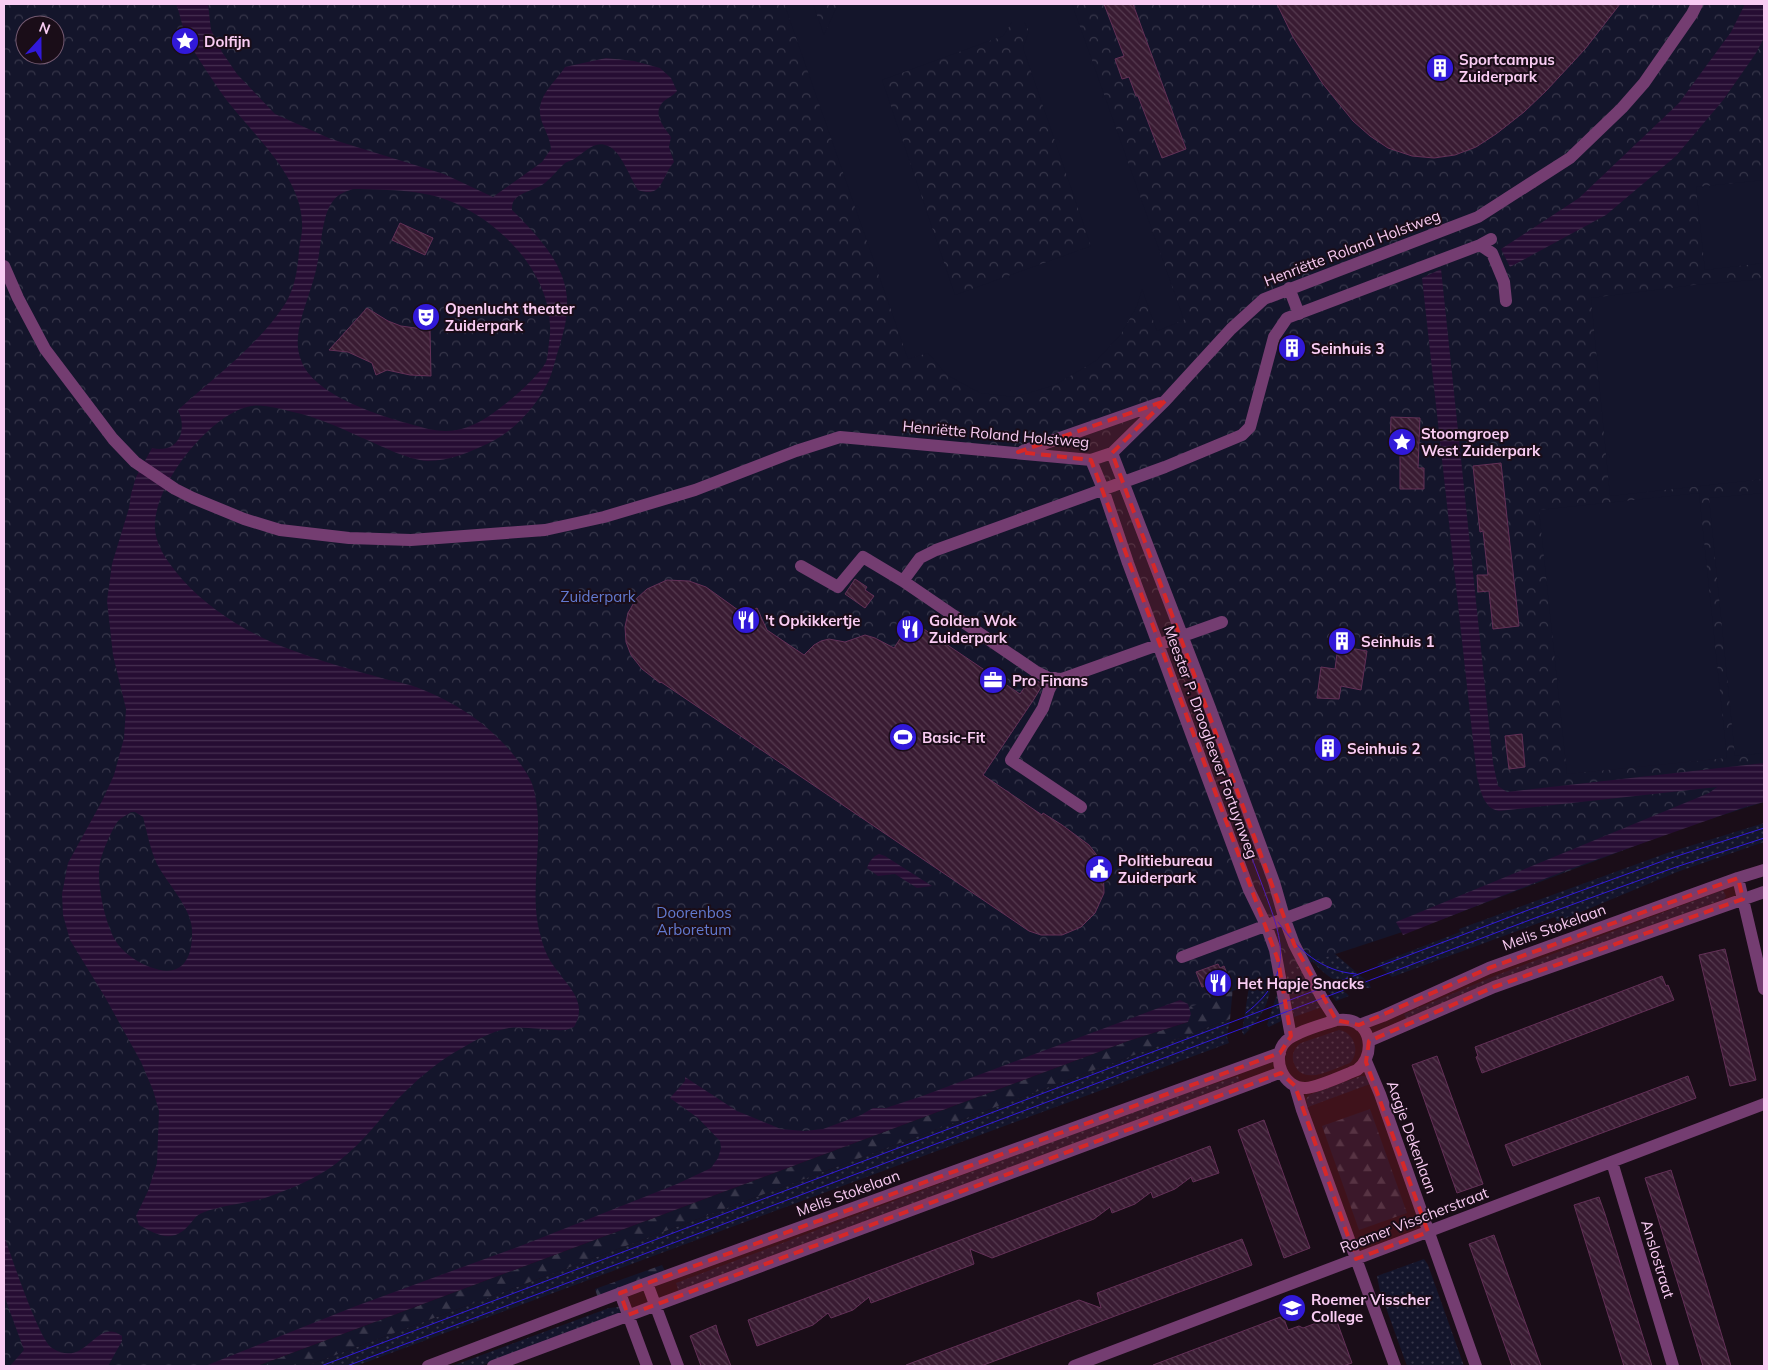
<svg xmlns="http://www.w3.org/2000/svg" width="1768" height="1370" font-family="Mulish,sans-serif">
	<defs>
		<pattern id="grass-dots" width="8" height="8" patternUnits="userSpaceOnUse" patternTransform="scale(1.25)"><rect width="8" height="8" fill="#14152b"/><path d="M2 2h.1M6 6h.1" fill="none" stroke="#37364a" stroke-width="1.8" stroke-linecap="round"/></pattern>
		<pattern id="forest-firs" width="22" height="20" patternUnits="userSpaceOnUse" patternTransform="scale(1.25)"><rect width="22" height="20" fill="#14152b"/><path d="M5 1l3.5 6h-7zM16 11l3.5 6h-7z" fill="#37364a"/></pattern>
		<pattern id="park-crowns" width="20" height="18" patternUnits="userSpaceOnUse" patternTransform="scale(1.25)"><rect width="20" height="18" fill="#14152b"/><path d="M2 6a3 3 0 1 1 6 0M12 15a3 3 0 1 1 6 0" fill="none" stroke="#37364a"/></pattern>
		<pattern id="water-rules" width="6" height="5" patternUnits="userSpaceOnUse" patternTransform="scale(1.25)"><rect width="6" height="5" fill="#260d33"/><path d="M0 2.5h6" fill="none" stroke="#462f51"/></pattern>
		<pattern id="building-back-hatch" width="6" height="6" patternUnits="userSpaceOnUse" patternTransform="scale(1.25)"><rect width="6" height="6" fill="#391b32"/><path d="M-1 5l2 2M0 0l6 6M5-1l2 2" fill="none" stroke="#563b50"/></pattern>
	</defs>
	<rect width="100%" height="100%" fill="#1a0d18"/>
	<!-- grass -->
	<path fill="url(#grass-dots)" d="M 1764,823 L 1764,842 L 1677,872 L 1557,922 L 1555,917 L 1392,977 L 1377,964 L 1460,932 L 1459,929 L 1667,853 Z
		M 1723,890 L 1726,896 L 1724,899 L 1406,1019 L 1404,1014 L 1497,975 Z
		M 1321,942 L 1369,983 L 1371,988 C 1340,987 1325,978 1307,954 Z
		M 1296,962 L 1322,1007 L 1294,1017 L 1285,968 Z
		M 1252,967 L 1272,970 C 1272,998 1264,1016 1244,1035 L 1242,1032 Z
		M 1318,978 L 1320,978 C 1328,986 1344,989 1349,996 L 1336,1001 Z
		M 1280,993 L 1281,1021 L 1269,1027 L 1267,1025 L 1277,994 Z
		M 1230,1019 L 1227,1037 L 1229,1043 L 356,1366 L 306,1366 Z
		M 1339,1030 C 1354,1032 1361,1052 1350,1063 C 1332,1069 1300,1089 1293,1060 C 1292,1053 1295,1047 1301,1043 Z
		M 1238,1076 L 1240,1081 L 679,1292 L 676,1283 L 1141,1108 Z
		M 1361,1076 L 1366,1076 L 1370,1084 L 1308,1107 L 1306,1099 L 1309,1095 Z
		M 1424,1259 L 1428,1265 L 1464,1366 L 1407,1366 L 1380,1291 L 1377,1276 Z
		M 619,1307 L 621,1313 L 614,1316 L 481,1366 L 452,1366 L 609,1308 Z"/>
	<!-- forest -->
	<path fill="url(#forest-firs)" d="M 1233,987 L 1230,1019 L 306,1366 L 257,1366 L 1128,1041 L 1188,1022 L 1187,1004 Z
		M 1370,1109 L 1407,1213 L 1359,1230 L 1322,1126 Z
		M 662,1265 L 666,1273 L 598,1298 L 595,1289 Z"/>
	<!-- park -->
	<path fill="url(#park-crowns)" fill-rule="evenodd" d="M 4,4 L 1764,4 L 1764,802 L 1682,828 L 1448,917 L 1293,968 L 1151,1022 L 227,1366 L 4,1366 ZM 25,25 L 55,25 L 55,55 L 25,55 Z"/>
	<!-- pitch -->
	<path fill="#14152b" fill-rule="evenodd" d="M 793,4 L 813,4 L 824,35 L 838,4 L 1072,4 L 1184,320 L 1157,331 L 1142,289 L 1137,306 L 1121,334 L 1097,360 L 1055,385 L 1015,397 L 980,393 L 947,375 L 928,353 L 908,359 L 785,6 ZM 1012,22 L 1024,22 L 1029,31 L 1023,48 L 1091,246 L 955,295 L 882,80 L 1003,36 Z
		M 1764,180 L 1764,263 L 1705,270 L 1696,187 Z
		M 1764,279 L 1764,479 L 1610,496 L 1591,298 L 1694,285 Z
		M 1699,493 L 1727,758 L 1567,774 L 1539,510 Z
		M 1764,493 L 1764,753 L 1735,756 L 1709,498 Z"/>
	<!-- water -->
	<path fill="url(#water-rules)" fill-rule="evenodd" d="M 176,4 L 208,4 L 211,30 L 222,52 L 237,74 L 275,114 L 331,139 L 444,174 L 493,197 L 542,162 L 551,149 C 550,138 544,129 541,119 C 535,97 554,84 565,67 L 606,58 L 634,61 L 660,68 L 671,78 L 677,91 C 673,96 669,97 664,101 C 651,113 664,127 671,137 L 669,147 L 674,162 C 661,177 663,199 638,190 C 630,178 621,151 608,146 C 594,140 586,152 574,159 C 571,161 567,161 564,164 C 556,171 552,178 542,185 C 534,190 522,192 515,199 C 512,203 512,206 512,210 C 537,235 569,267 567,306 C 567,321 563,334 559,348 C 555,359 553,372 548,382 C 536,407 514,431 489,443 C 471,452 448,461 428,461 C 407,460 380,445 360,437 C 339,427 316,417 293,412 C 280,409 264,404 251,406 C 210,413 151,488 155,530 C 157,549 170,565 182,579 C 209,610 251,635 289,649 C 320,661 353,670 385,679 C 398,682 413,685 426,691 C 459,705 489,725 512,753 C 520,763 531,777 534,790 C 545,834 530,881 538,925 C 541,939 545,954 553,965 C 567,986 589,1001 574,1027 L 566,1030 C 548,1031 526,1026 509,1028 C 494,1031 477,1039 464,1047 C 439,1060 415,1081 396,1101 C 374,1127 355,1151 327,1170 C 308,1182 285,1191 265,1198 C 244,1204 222,1205 202,1213 C 196,1215 193,1221 189,1225 C 173,1244 157,1235 139,1225 L 136,1216 L 148,1191 L 157,1163 L 159,1111 L 153,1090 L 141,1062 L 105,997 L 70,940 L 63,915 L 62,894 L 68,863 L 102,801 L 114,775 L 124,738 L 126,709 L 113,655 L 107,601 L 112,564 L 129,508 L 131,494 L 136,477 L 152,448 C 178,454 188,431 178,410 C 214,377 258,346 285,304 C 295,288 298,268 299,250 C 300,241 303,232 302,223 C 301,173 247,130 220,91 C 210,76 191,49 185,33 C 181,23 180,13 176,4 ZM 353,189 C 389,190 429,189 461,206 C 511,231 558,285 549,343 C 548,349 548,357 546,362 C 537,379 504,406 489,416 C 475,425 461,431 445,431 C 433,431 421,427 410,424 C 378,415 313,395 301,360 C 297,350 297,340 299,329 C 303,307 313,287 317,265 C 321,249 322,217 331,204 C 336,195 344,192 353,189 ZM 131,812 L 135,812 L 143,817 C 147,832 150,849 157,864 C 167,883 192,909 192,930 C 193,960 181,979 150,967 C 137,962 123,953 115,940 C 105,923 96,882 100,863 C 102,852 112,829 118,821 C 121,818 127,815 131,812 Z
		M 1745,4 L 1764,4 L 1764,38 L 1756,53 L 1724,99 L 1676,156 L 1606,215 L 1510,267 L 1501,249 L 1579,198 L 1679,103 L 1731,32 Z
		M 1441,269 L 1493,763 L 1498,786 L 1507,792 L 1764,763 L 1764,802 L 1745,807 L 1567,870 L 1403,935 L 1396,922 L 1709,793 L 1717,787 L 1499,811 C 1483,808 1481,791 1477,777 L 1422,278 Z
		M 879,854 L 885,856 L 932,886 L 917,888 L 895,874 L 878,876 L 867,868 C 869,862 873,856 879,854 Z
		M 1180,1000 L 1188,1004 L 1191,1014 L 1188,1022 L 1128,1041 L 257,1366 L 205,1366 L 356,1306 L 523,1245 L 677,1184 L 711,1168 L 718,1158 L 721,1148 L 720,1141 L 698,1118 L 670,1098 L 685,1081 L 685,1077 L 737,1111 L 781,1129 L 804,1131 L 823,1129 L 861,1115 L 873,1108 L 886,1108 L 925,1095 Z
		M 4,1236 C 11,1255 39,1340 52,1348 C 87,1370 95,1316 122,1336 L 122,1341 L 108,1366 L 10,1366 L 24,1350 L 4,1295 Z"/>
	<!-- building -->
	<path fill="url(#building-back-hatch)" stroke="#633057" d="M 1104,4 L 1133,4 L 1186,149 L 1162,158 L 1138,96 L 1136,96 L 1129,77 L 1122,79 L 1115,59 L 1124,56 Z
		M 1277,4 L 1620,4 L 1585,49 L 1546,91 L 1524,112 L 1496,134 L 1476,147 L 1455,155 L 1434,158 L 1412,156 L 1388,148 L 1370,136 L 1353,121 L 1323,84 L 1293,37 Z
		M 400,223 L 433,238 L 425,255 L 392,240 Z
		M 367,308 L 388,321 L 401,326 L 430,330 L 431,376 L 410,375 L 387,370 L 376,375 L 372,363 L 348,352 L 329,350 Z
		M 1391,417 L 1420,418 L 1418,468 L 1424,468 L 1424,489 L 1400,489 L 1400,450 L 1390,449 Z
		M 1501,463 L 1519,626 L 1493,629 L 1489,591 L 1478,592 L 1477,575 L 1488,575 L 1483,531 L 1480,532 L 1473,466 Z
		M 855,579 L 867,587 L 865,590 L 874,596 L 865,608 L 845,594 Z
		M 667,580 L 689,581 L 706,587 L 745,615 L 757,608 L 767,630 L 804,655 L 814,645 L 821,641 L 829,639 L 845,642 L 865,635 L 875,638 L 894,648 L 912,621 L 1020,694 L 1031,678 L 1043,684 L 1034,699 L 983,775 L 1042,815 L 1043,813 L 1062,825 L 1089,845 L 1103,863 L 1104,893 L 1095,913 L 1081,927 L 1062,935 L 1041,935 L 1029,931 L 661,682 L 660,683 L 642,669 L 631,655 L 626,642 L 625,627 L 628,613 L 636,599 L 647,589 Z
		M 1338,646 L 1367,651 L 1361,690 L 1341,686 L 1339,699 L 1317,698 L 1321,667 L 1335,669 Z
		M 1522,734 L 1525,767 L 1509,769 L 1505,736 Z
		M 1725,949 L 1756,1080 L 1730,1086 L 1699,955 Z
		M 1218,964 L 1220,968 L 1224,966 L 1230,981 L 1208,990 L 1206,986 L 1202,987 L 1196,972 Z
		M 1662,976 L 1666,986 L 1668,985 L 1674,1000 L 1482,1073 L 1476,1057 L 1478,1056 L 1475,1047 Z
		M 1437,1056 L 1483,1184 L 1457,1193 L 1412,1065 Z
		M 1688,1076 L 1696,1098 L 1513,1166 L 1505,1145 Z
		M 1264,1120 L 1310,1248 L 1284,1258 L 1238,1130 Z
		M 1210,1146 L 1219,1173 L 1193,1182 L 1191,1177 L 1175,1189 L 1153,1198 L 1151,1192 L 1135,1204 L 1112,1213 L 1110,1207 L 1094,1219 L 992,1258 L 970,1249 L 974,1264 L 871,1303 L 869,1297 L 853,1310 L 831,1318 L 828,1313 L 813,1325 L 757,1346 L 748,1320 Z
		M 1671,1170 L 1707,1286 L 1731,1366 L 1703,1366 L 1657,1215 L 1645,1178 Z
		M 1599,1197 L 1605,1214 L 1652,1366 L 1624,1366 L 1574,1205 Z
		M 1494,1235 L 1507,1272 L 1541,1366 L 1512,1366 L 1482,1281 L 1469,1244 Z
		M 1242,1239 L 1252,1265 L 981,1366 L 906,1366 L 906,1365 L 1079,1300 L 1101,1308 L 1097,1293 Z
		M 1283,1316 L 1288,1330 L 1299,1326 L 1303,1328 L 1335,1316 L 1352,1363 L 1343,1366 L 1153,1366 L 1153,1365 Z
		M 716,1325 L 718,1333 L 731,1366 L 701,1366 L 690,1336 Z"/>
	<g fill="none" stroke-linecap="round" stroke-linejoin="round">
		<!-- minor -->
		<path stroke="#743d71" stroke-width="12" d="M 1480,245 L 1492,253 L 1504,282 L 1506,301
			M 4,266 L 18,298 L 45,349 L 113,439 L 135,462 L 175,489 L 193,498 L 244,519 L 280,530 L 349,538 L 411,540 L 545,530 L 604,517 L 695,490 L 796,451 L 840,437 L 1091,460 L 1112,453 L 1165,401 L 1231,329 L 1264,299 L 1478,217 L 1570,158 L 1622,108 L 1644,83 L 1692,14 L 1697,4
			M 1289,288 L 1299,314
			M 1023,451 L 1160,403
			M 1112,453 L 1210,708 L 1274,882 L 1284,917 L 1294,944 L 1322,998 L 1336,1020
			M 1091,460 L 1103,489 L 1128,563 L 1249,890 L 1266,925 L 1275,950 L 1291,1037
			M 801,566 L 838,587 L 863,557 L 903,581 L 1035,671 L 1049,678 L 1062,679 L 1222,622
			M 903,581 L 920,558 L 936,550 L 1165,467 L 1242,435 L 1250,427 L 1274,337 L 1287,318 L 1480,245 L 1491,239
			M 1055,678 L 1049,690 L 1043,708 L 1011,760 L 1081,807
			M 1738,878 L 1764,989
			M 1182,957 L 1326,903
			M 1336,1020 C 1341,1020 1347,1019 1352,1021 C 1374,1028 1373,1059 1357,1070 C 1344,1075 1319,1087 1306,1088 C 1283,1089 1270,1057 1286,1041 C 1297,1031 1322,1025 1336,1020 Z
			M 1359,1025 L 1383,1016 L 1489,968 L 1738,878 L 1764,870
			M 1369,1041 L 1494,987 L 1764,892
			M 1366,1061 L 1380,1094 L 1476,1366
			M 1295,1086 L 1302,1110 L 1395,1366
			M 1612,1162 L 1673,1366
			M 647,1283 L 678,1366
			M 620,1293 L 647,1366
			M 428,1366 L 647,1283 L 1280,1053
			M 493,1366 L 1282,1072
			M 1074,1366 L 1764,1104"/>
		<!-- tram -->
		<path stroke="#3119d9" stroke-width="1" d="M 1232,806 C 1242,831 1251,856 1261,882 C 1280,934 1299,972 1246,1013
			M 1278,922 C 1298,950 1321,971 1356,974
			M 321,1366 L 1531,909 L 1671,858 L 1764,828
			M 347,1366 L 1535,918 L 1676,867 L 1764,838"/>
	</g>
	<!-- marked area -->
	<path fill="#d62828" fill-opacity="0.2" stroke="#d62828" stroke-width="4" stroke-dasharray="10 6" stroke-linejoin="round" d="M 1165,401 L 1112,453 L 1294,944 L 1336,1020 L 1359,1025 L 1489,968 L 1738,878 L 1743,899 L 1494,987 L 1369,1041 L 1366,1062 L 1428,1232 L 1356,1259 L 1295,1086 L 1281,1073 L 628,1315 L 620,1293 L 1280,1053 L 1291,1036 L 1278,960 L 1091,460 L 1018,452 Z"/>
	<!-- icons -->
	<defs>
		<symbol id="sight-disc" viewBox="-11 -11 22 22"><circle r="9.5" fill="#3119d9" stroke="#1a0d18"/><path d="M0-6L1.8-2.2L6-1.7L2.9 1.2L3.7 5.4L0 3.3L-3.7 5.4L-2.9 1.2L-6-1.7L-1.8-2.2Z" fill="#fff"/></symbol>
		<symbol id="building-disc" viewBox="-11 -11 22 22"><circle r="9.5" fill="#3119d9" stroke="#1a0d18"/><path d="M-4-6H4V6H1V3H-1V6H-4ZM-2.5-4.3h1.7v1.8h-1.7ZM.8-4.3h1.7v1.8H.8ZM-2.5-1h1.7V.8h-1.7ZM.8-1h1.7V.8H.8Z" fill="#fff"/></symbol>
		<symbol id="theatre-disc" viewBox="-11 -11 22 22"><circle r="9.5" fill="#3119d9" stroke="#1a0d18"/><path d="M-5-5.5Q0-4 5-5.5V0Q5 5 0 6Q-5 5-5 0ZM-3.3-2.5H-1v1.5H-3.3ZM1-2.5H3.3v1.5H1ZM-2.8 1Q0 5.5 2.8 1Z" fill="#fff"/></symbol>
		<symbol id="restaurant-disc" viewBox="-11 -11 22 22"><circle r="9.5" fill="#3119d9" stroke="#1a0d18"/><path d="M-5-6h1v4h1v-4h1v4h1v-4h1v5L-1.5 .5V6h-2V.5L-5-1ZM5-6V6H3V1.5H1.5Q1.5-4 5-6Z" fill="#fff"/></symbol>
		<symbol id="office-disc" viewBox="-11 -11 22 22"><circle r="9.5" fill="#3119d9" stroke="#1a0d18"/><path d="M-6-3h4V-5.5h4V-3h4V5H-6ZM-1-4.5V-3h2v-1.5ZM-6 0V1H6V0Z" fill="#fff"/></symbol>
		<symbol id="stadium-disc" viewBox="-11 -11 22 22"><circle r="9.5" fill="#3119d9" stroke="#1a0d18"/><path d="M0-5a6.5 5 0 1 0 0 10a6.5 5 0 1 0 0-10ZM-3.5-1.8h7v3.6h-7Z" fill="#fff"/></symbol>
		<symbol id="civic-disc" viewBox="-11 -11 22 22"><circle r="9.5" fill="#3119d9" stroke="#1a0d18"/><path d="M-.6-6.5H3V-4.5H.6V-3L4-1V1h2V6H-6V1h2V-1L-.6-3ZM-1.2 2.5V6h2.4V2.5Z" fill="#fff"/></symbol>
		<symbol id="school-disc" viewBox="-11 -11 22 22"><circle r="9.5" fill="#3119d9" stroke="#1a0d18"/><path d="M0-5L7-2L0 1L-7-2ZM-4 1L0 2.5L4 1V4Q0 6-4 4Z" fill="#fff"/></symbol>
	</defs>
	<g fill-rule="evenodd">
		<use href="#sight-disc" x="169" y="25" width="32" height="32"/>
		<use href="#building-disc" x="1424" y="52" width="32" height="32"/>
		<use href="#theatre-disc" x="410" y="301" width="32" height="32"/>
		<use href="#building-disc" x="1276" y="332" width="32" height="32"/>
		<use href="#sight-disc" x="1386" y="426" width="32" height="32"/>
		<use href="#restaurant-disc" x="730" y="604" width="32" height="32"/>
		<use href="#restaurant-disc" x="894" y="613" width="32" height="32"/>
		<use href="#building-disc" x="1326" y="625" width="32" height="32"/>
		<use href="#office-disc" x="977" y="664" width="32" height="32"/>
		<use href="#stadium-disc" x="887" y="721" width="32" height="32"/>
		<use href="#building-disc" x="1312" y="732" width="32" height="32"/>
		<use href="#civic-disc" x="1083" y="853" width="32" height="32"/>
		<use href="#restaurant-disc" x="1202" y="967" width="32" height="32"/>
		<use href="#school-disc" x="1276" y="1292" width="32" height="32"/>
	</g>
	<g text-anchor="middle" dominant-baseline="central" stroke-width="4" stroke-linejoin="round" paint-order="stroke">
		<!-- poi labels -->
		<g font-size="15" font-weight="bold" fill="#f9ccf3" stroke="#1a0d18" text-anchor="start">
			<text x="204" y="41">Dolfijn</text>
			<text x="1459" y="59">Sportcampus<tspan x="1459" dy="17">Zuiderpark</tspan></text>
			<text x="445" y="308">Openlucht theater<tspan x="445" dy="17">Zuiderpark</tspan></text>
			<text x="1311" y="348">Seinhuis 3</text>
			<text x="1421" y="433">Stoomgroep<tspan x="1421" dy="17">West Zuiderpark</tspan></text>
			<text x="765" y="620">'t Opkikkertje</text>
			<text x="929" y="620">Golden Wok<tspan x="929" dy="17">Zuiderpark</tspan></text>
			<text x="1361" y="641">Seinhuis 1</text>
			<text x="1012" y="680">Pro Finans</text>
			<text x="922" y="737">Basic-Fit</text>
			<text x="1347" y="748">Seinhuis 2</text>
			<text x="1118" y="860">Politiebureau<tspan x="1118" dy="17">Zuiderpark</tspan></text>
			<text x="1237" y="983">Het Hapje Snacks</text>
			<text x="1311" y="1299">Roemer Visscher<tspan x="1311" dy="17">College</tspan></text>
		</g>
		<!-- street labels -->
		<g font-size="15" fill="#f9ccf3" stroke="#1a0d18">
			<text transform="translate(1352 248) rotate(-21)">Henriëtte Roland Holstweg</text>
			<text transform="translate(996 434) rotate(5)">Henriëtte Roland Holstweg</text>
			<text transform="translate(1211 742) rotate(70)">Meester P. Droogleever Fortuynweg</text>
			<text transform="translate(1554 927) rotate(-20)">Melis Stokelaan</text>
			<text transform="translate(1412 1137) rotate(70)">Aagje Dekenlaan</text>
			<text transform="translate(848 1193) rotate(-20)">Melis Stokelaan</text>
			<text transform="translate(1414 1220) rotate(-21)">Roemer Visscherstraat</text>
			<text transform="translate(1658 1259) rotate(73)">Anslostraat</text>
		</g>
		<!-- park labels -->
		<g font-size="15" fill="#627ad0" stroke="#1a0d18">
			<text x="598" y="596">Zuiderpark</text>
			<text x="694" y="912">Doorenbos<tspan x="694" dy="17">Arboretum</tspan></text>
		</g>
	</g>
	<!-- border -->
	<rect width="1768" height="1370" fill="none" stroke="#f9ccf3" stroke-width="10"/>
	<!-- north arrow -->
	<g transform="translate(40 40) rotate(21)"><circle r="24" fill="#1a0d18" stroke="#735970"/>
	<path d="M0-4L9 19L0 12L-9 19Z" fill="#3119d9"/>
	<text y="-8" font-size="14" font-weight="bold" text-anchor="middle" fill="#f9ccf3">N</text>
	</g>
</svg>
